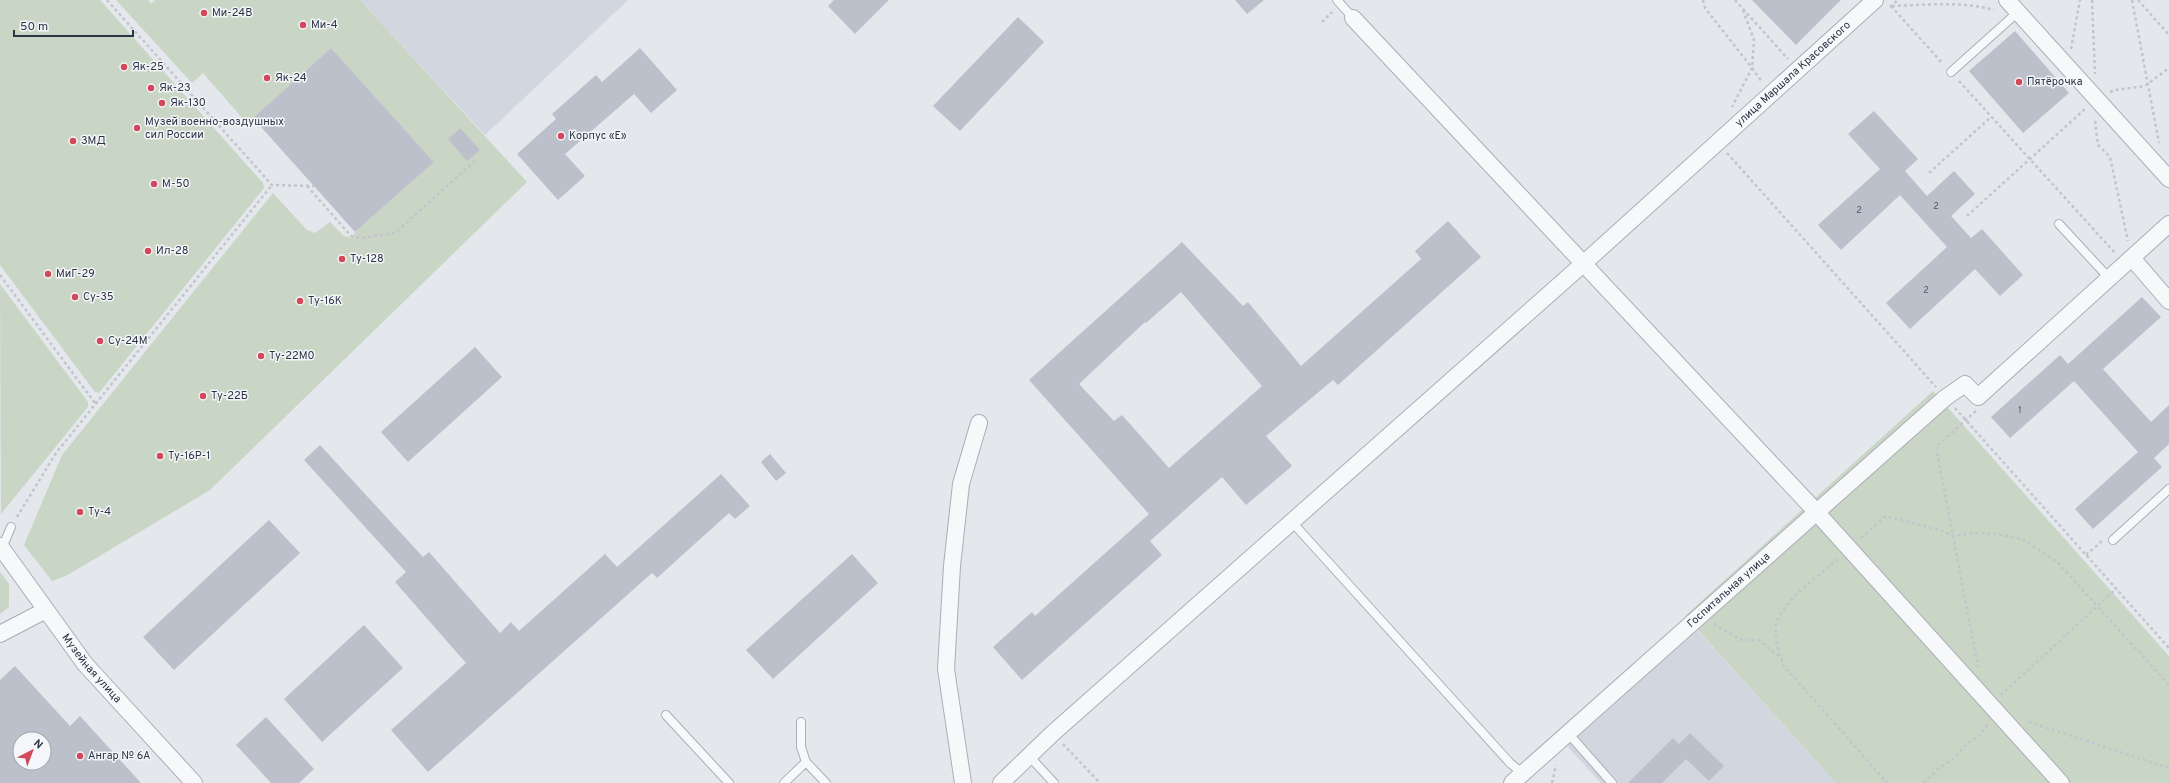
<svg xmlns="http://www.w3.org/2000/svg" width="2169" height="783" font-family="Overpass,sans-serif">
	<rect width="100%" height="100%" fill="#e4e7ec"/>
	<!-- built -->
	<path fill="#d2d6de" d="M 360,0 L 628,0 L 485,135 Z
		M 1697,630 L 1836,783 L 1601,783 L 1567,746 Z"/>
	<!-- green -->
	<path fill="#c9d6c5" d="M 0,0 L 100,0 L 263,183 L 264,188 L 99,393 L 95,392 L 0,265 Z
		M 116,0 L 148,0 L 151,4 L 155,0 L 360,0 L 527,182 L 210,490 L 66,576 L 52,581 L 24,545 L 62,455 L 273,193 L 307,230 L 315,233 L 330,222 L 344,236 L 352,238 L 355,232 L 434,162 L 331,48 L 253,118 L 245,121 L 203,73 L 192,83 Z
		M 0,284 L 88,402 L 88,407 L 1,514 Z
		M 1933,391 L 2169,656 L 2169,783 L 1836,783 L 1685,616 Z
		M 0,572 L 9,584 L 9,607 L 0,614 Z"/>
	<!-- building -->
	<path fill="#bbc0ca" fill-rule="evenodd" d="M 834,0 L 889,0 L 855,34 L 828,6 Z
		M 1235,0 L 1264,0 L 1247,14 Z
		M 1752,0 L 1841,0 L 1796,45 Z
		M 1018,17 L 1044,42 L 960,131 L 933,106 Z
		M 2015,31 L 2069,93 L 2023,133 L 1969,71 Z
		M 331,48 L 434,162 L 355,232 L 253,118 Z
		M 640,48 L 677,90 L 651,113 L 634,94 L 565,154 L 585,176 L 558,200 L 517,154 L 556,119 L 552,114 L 596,75 L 602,82 Z
		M 1874,111 L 1918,159 L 1905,171 L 1927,196 L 1954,171 L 1975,194 L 1951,216 L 1971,238 L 1982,229 L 2023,275 L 2000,296 L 1975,269 L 1910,329 L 1886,303 L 1947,247 L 1900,195 L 1841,250 L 1818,225 L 1880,169 L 1848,134 Z
		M 460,128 L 480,150 L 467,161 L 448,139 Z
		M 1448,221 L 1481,257 L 1338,385 L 1333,380 L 1266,436 L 1292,466 L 1246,505 L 1222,477 L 1150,541 L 1162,555 L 1022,680 L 993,647 L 1032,612 L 1035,616 L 1149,514 L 1029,380 L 1182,242 L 1243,306 L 1248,302 L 1301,366 L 1421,259 L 1415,251 ZM 1181,292 L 1262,386 L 1169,468 L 1122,415 L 1114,421 L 1079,384 L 1145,322 L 1146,323 Z
		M 2142,297 L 2161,317 L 2103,369 L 2151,422 L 2169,405 L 2169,444 L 2154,458 L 2162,467 L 2093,529 L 2075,509 L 2138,452 L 2074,381 L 2010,438 L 1991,417 L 2060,355 L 2068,364 Z
		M 475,347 L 502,377 L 408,462 L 381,432 Z
		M 320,445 L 423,557 L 429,552 L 500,633 L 511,622 L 519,631 L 605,554 L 617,567 L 721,474 L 750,506 L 735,519 L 729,513 L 657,578 L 652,573 L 428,772 L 391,730 L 466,663 L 395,582 L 406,572 L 304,460 Z
		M 770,454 L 786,473 L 776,481 L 761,462 Z
		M 269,520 L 300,553 L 174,670 L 143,637 Z
		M 852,554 L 878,583 L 773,679 L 746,650 Z
		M 364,625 L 403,668 L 322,742 L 284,699 Z
		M 15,666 L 70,726 L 80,716 L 141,783 L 0,783 L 0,680 ZM 20,739 L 44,739 L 44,763 L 20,763 Z
		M 266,717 L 314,769 L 299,783 L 271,783 L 236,745 Z
		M 1690,733 L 1724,766 L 1709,781 L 1686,759 L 1662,783 L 1628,783 L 1673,738 L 1679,744 Z"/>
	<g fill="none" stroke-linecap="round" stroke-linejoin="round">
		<defs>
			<path id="lane" d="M 1337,0 L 1353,18
				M 1951,72 L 2018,12
				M 2059,224 L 2109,278
				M 1292,522 L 1510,763 L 1523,774
				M 2113,540 L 2169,489
				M 2,548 L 11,527
				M 666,715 L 729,783
				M 801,722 L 801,747 L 806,762 L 826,783
				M 1568,733 L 1612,783
				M 1029,756 L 1054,783
				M 784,783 L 806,762"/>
			<g id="street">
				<path d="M 2007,0 L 2169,179"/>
				<path d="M 1353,18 L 1809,504 L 2061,783"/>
				<path d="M 2132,258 L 2169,301"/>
				<path id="s1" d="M 0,546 L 85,664 L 194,783"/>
				<path d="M 0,634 L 46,610"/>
				<path d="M 963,783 L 946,669 L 952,566 L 961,484 L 979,423"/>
				<path id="s2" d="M 1001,783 L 1053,733 L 1583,264 L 1875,0"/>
				<path id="s3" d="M 1512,783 L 1945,398 L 1965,384 L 1978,397 L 2169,224"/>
			</g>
		</defs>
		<!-- lane casing -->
		<use href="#lane" stroke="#a9aeb7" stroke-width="10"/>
		<!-- street casing -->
		<use href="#street" stroke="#a9aeb7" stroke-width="18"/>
		<!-- path -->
		<path stroke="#c2c5cb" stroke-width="2.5" stroke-dasharray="3 3" stroke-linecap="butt" d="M 107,0 L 272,185 L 314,186
			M 1703,0 L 1705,8 L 1752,68 L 1732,107
			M 1735,0 L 1788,59
			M 2092,0 L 2095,74
			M 2132,0 L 2159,143
			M 2138,0 L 2169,35
			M 1891,6 L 1943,64
			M 1892,6 C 1925,5 1962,1 1994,10
			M 1890,7 L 1898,0
			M 1743,10 L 1754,40 L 1752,68 L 1762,82
			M 1322,22 L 1332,12
			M 2071,49 L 2080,0
			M 1959,81 L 2115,253
			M 2110,92 L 2116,90 L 2145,86 L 2169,68
			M 2095,121 L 2098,145 L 2110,157 L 2128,241
			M 1727,153 L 1936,387
			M 1929,173 L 1991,117
			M 307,186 L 351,236 L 361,238 L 395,233 L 477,159
			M 1967,216 L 2085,109
			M 0,275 L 95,403
			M 1955,408 L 2169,648
			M 1976,411 L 1936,447 L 1978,667
			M 17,517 L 56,453 L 272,185
			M 1861,538 L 1886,516 L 1940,530 L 1953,536 L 1973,533 L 1996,534 L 2022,539 L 2057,562 L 2169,685
			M 2086,555 L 2102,541
			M 1838,559 C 1820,575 1780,602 1776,626 C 1774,639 1780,653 1783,665 L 1887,783
			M 1714,624 L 1741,640 L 1759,640 L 1782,659
			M 2001,695 L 2116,589
			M 2029,722 L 2169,768
			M 1063,744 L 1100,783
			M 1552,783 L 1556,765
			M 1924,783 L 1938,769 L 1954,758 L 1969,742 L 1979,736 L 1988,724"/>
		<!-- lane -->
		<use href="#lane" stroke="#f7f8fa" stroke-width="8"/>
		<!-- street -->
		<use href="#street" stroke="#f7f8fa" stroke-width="16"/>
	</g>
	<!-- markers -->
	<g fill="#d1495b" stroke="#f4f6f9" stroke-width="1.5">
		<circle cx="204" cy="13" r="4"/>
		<circle cx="303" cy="25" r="4"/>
		<circle cx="124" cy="67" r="4"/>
		<circle cx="267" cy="78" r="4"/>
		<circle cx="2019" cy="82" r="4"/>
		<circle cx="151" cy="88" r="4"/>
		<circle cx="162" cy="103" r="4"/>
		<circle cx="137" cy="128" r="4"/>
		<circle cx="561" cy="136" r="4"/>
		<circle cx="73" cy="141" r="4"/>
		<circle cx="154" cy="184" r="4"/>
		<circle cx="148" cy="251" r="4"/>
		<circle cx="342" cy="259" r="4"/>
		<circle cx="48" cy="274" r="4"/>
		<circle cx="75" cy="297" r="4"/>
		<circle cx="300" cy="301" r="4"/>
		<circle cx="100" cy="341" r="4"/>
		<circle cx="261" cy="356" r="4"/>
		<circle cx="203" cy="396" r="4"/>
		<circle cx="160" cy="456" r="4"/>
		<circle cx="80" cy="512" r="4"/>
		<circle cx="80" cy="756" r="4"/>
	</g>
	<g text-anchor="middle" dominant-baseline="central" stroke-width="3" stroke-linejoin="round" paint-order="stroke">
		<!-- number labels -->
		<g font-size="9" fill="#4f5766">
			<text x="1936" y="206">2</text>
			<text x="1859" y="210">2</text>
			<text x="1926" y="290">2</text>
			<text x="2020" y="410">1</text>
		</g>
		<!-- poi labels -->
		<g font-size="11" fill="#2b3445" stroke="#f4f6f9" text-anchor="start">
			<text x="212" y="13">Ми-24В</text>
			<text x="311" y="25">Ми-4</text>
			<text x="132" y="67">Як-25</text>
			<text x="275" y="78">Як-24</text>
			<text x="2027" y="82">Пятёрочка</text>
			<text x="159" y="88">Як-23</text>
			<text x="170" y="103">Як-130</text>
			<text x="145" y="122">Музей военно-воздушных<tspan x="145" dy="13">сил России</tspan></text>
			<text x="569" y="136">Корпус «Е»</text>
			<text x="81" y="141">3МД</text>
			<text x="162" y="184">М-50</text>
			<text x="156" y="251">Ил-28</text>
			<text x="350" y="259">Ту-128</text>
			<text x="56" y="274">МиГ-29</text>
			<text x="83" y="297">Су-35</text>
			<text x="308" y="301">Ту-16К</text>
			<text x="108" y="341">Су-24М</text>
			<text x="269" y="356">Ту-22М0</text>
			<text x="211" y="396">Ту-22Б</text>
			<text x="168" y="456">Ту-16Р-1</text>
			<text x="88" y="512">Ту-4</text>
			<text x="88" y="756">Ангар № 6А</text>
		</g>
		<!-- street labels -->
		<g font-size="11" fill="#2b3445" stroke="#f4f6f9">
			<text stroke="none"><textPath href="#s2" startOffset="1063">улица Маршала Красовского</textPath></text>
			<text stroke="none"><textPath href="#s3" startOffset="290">Госпитальная улица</textPath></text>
			<text stroke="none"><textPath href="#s1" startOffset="153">Музейная улица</textPath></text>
		</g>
	</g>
	<!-- north arrow -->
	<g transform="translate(32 751) rotate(42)"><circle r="19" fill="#f4f6f9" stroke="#a4a8b1"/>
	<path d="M0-3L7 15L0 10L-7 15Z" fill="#d1495b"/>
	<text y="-6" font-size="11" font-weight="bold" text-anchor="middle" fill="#2b3445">N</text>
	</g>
	<!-- scale -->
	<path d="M14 30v6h119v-6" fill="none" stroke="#2b3445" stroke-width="2"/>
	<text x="20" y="30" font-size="12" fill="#2b3445" stroke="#f4f6f9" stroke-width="3" paint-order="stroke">50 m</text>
</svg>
